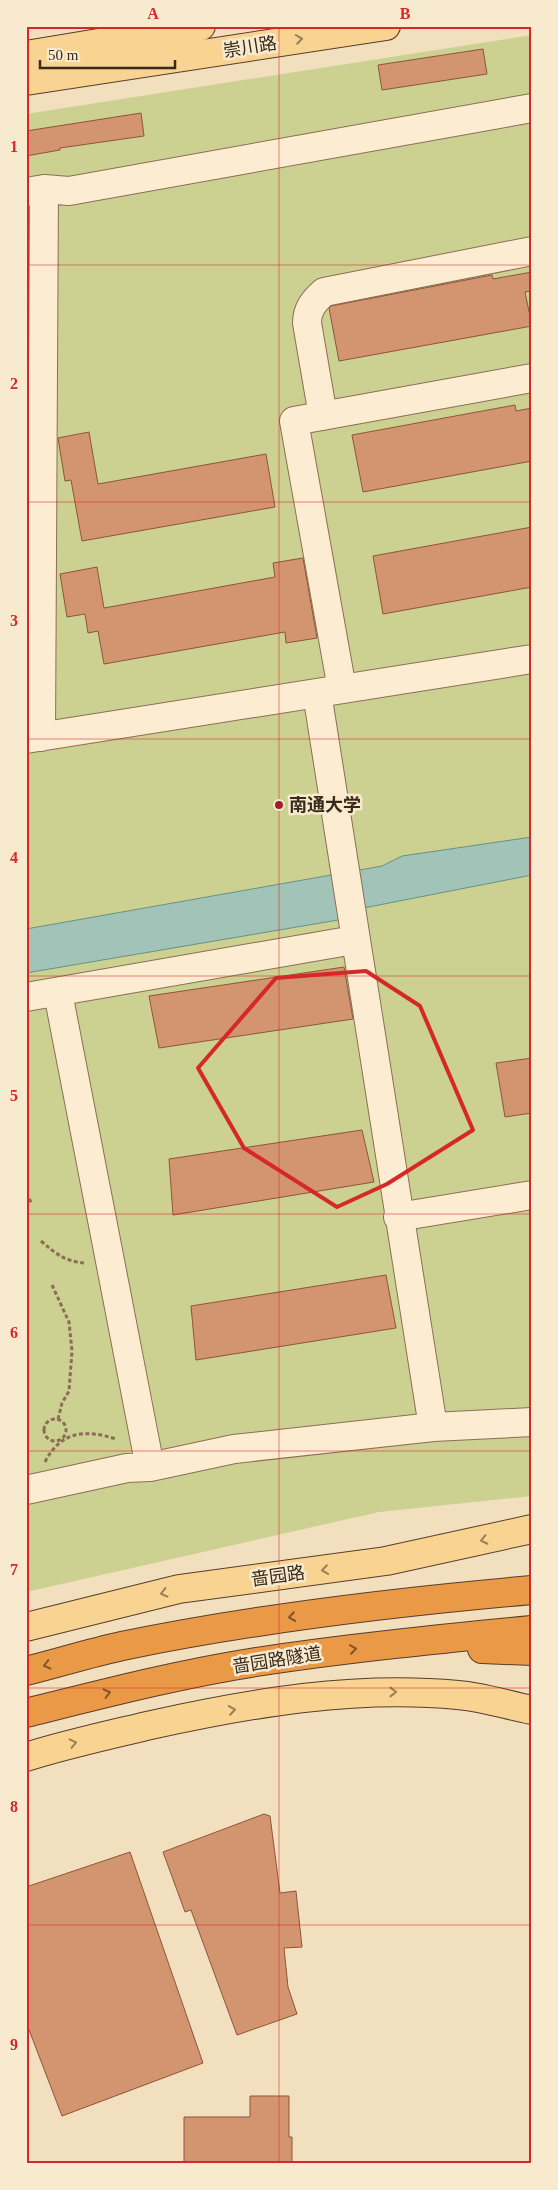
<svg xmlns="http://www.w3.org/2000/svg" width="558" height="2190" font-family="'Times New Roman','Noto Sans SC',serif">
	<rect width="100%" height="100%" fill="#f2dfbe"/>
	<!-- green -->
	<path fill="#ccd091" d="M 532,35 L 532,1496 L 379,1512 L 26,1592 L 26,114 Z"/>
	<!-- water -->
	<path fill="#a2c3b7" stroke="#689185" d="M 532,837 L 532,875 L 343,912 L 344,919 L 26,973 L 26,929 L 382,866 L 402,856 Z"/>
	<!-- building -->
	<path fill="#d39470" stroke="#8d5639" d="M 483,49 L 487,74 L 382,90 L 378,65 Z
		M 141,113 L 144,136 L 60,148 L 60,150 L 26,156 L 26,131 Z
		M 532,272 L 532,291 L 525,292 L 532,326 L 339,361 L 329,308 L 331,306 L 492,275 L 493,279 Z
		M 515,405 L 516,411 L 532,408 L 532,461 L 363,492 L 352,435 Z
		M 89,432 L 98,484 L 266,454 L 275,507 L 82,541 L 71,480 L 65,481 L 58,438 Z
		M 532,527 L 532,587 L 383,614 L 373,556 Z
		M 303,558 L 317,638 L 286,643 L 285,632 L 104,664 L 98,631 L 88,633 L 85,614 L 67,617 L 60,574 L 97,567 L 104,608 L 275,577 L 273,563 Z
		M 344,967 L 353,1019 L 159,1048 L 149,996 Z
		M 532,1058 L 532,1113 L 505,1117 L 496,1063 Z
		M 362,1130 L 374,1182 L 173,1215 L 169,1159 Z
		M 386,1275 L 396,1328 L 196,1360 L 191,1306 Z
		M 264,1814 L 270,1816 L 280,1893 L 296,1891 L 302,1947 L 284,1948 L 288,1987 L 297,2014 L 237,2035 L 191,1910 L 185,1912 L 163,1852 Z
		M 130,1852 L 203,2063 L 62,2116 L 26,2022 L 26,1887 Z
		M 250,2096 L 289,2096 L 289,2137 L 292,2137 L 292,2164 L 184,2164 L 184,2117 L 250,2117 Z"/>
	<g fill="none" stroke-linecap="round" stroke-linejoin="round">
		<defs>
			<path id="minor" d="M 26,192 L 44,189 L 69,191 L 532,108
				M 323,416 L 307,323 C 307,309 314,301 324,292 L 532,251
				M 342,689 L 294,421 L 532,378
				M 317,693 L 433,1427
				M 41,737 L 44,189
				M 26,739 L 532,659
				M 58,993 L 150,1467
				M 26,997 L 354,940
				M 398,1217 L 532,1195
				M 26,1490 L 127,1468 L 150,1467 L 234,1449 L 433,1427 L 532,1422"/>
			<path id="major" d="M 26,55 L 201,26
				M 26,81 L 386,26
				M 26,1627 L 179,1589 L 386,1561 L 532,1529
				M 26,1757 C 67,1744 109,1735 151,1725 C 251,1703 355,1685 458,1695 C 482,1697 507,1705 532,1710"/>
			<path id="highway" d="M 482,1649 L 532,1651
				M 26,1671 C 58,1663 90,1653 122,1646 C 257,1618 395,1602 532,1590
				M 26,1713 C 102,1694 179,1674 256,1662 C 348,1648 440,1639 532,1630"/>
		</defs>
		<!-- minor casing -->
		<use href="#minor" stroke="#8b6f55" stroke-width="30"/>
		<!-- major casing -->
		<use href="#major" stroke="#583d2a" stroke-width="30"/>
		<!-- highway casing -->
		<use href="#highway" stroke="#583d2a" stroke-width="30"/>
		<!-- path -->
		<path stroke="#8b6f55" stroke-width="3" stroke-dasharray="4 2.5" stroke-linecap="butt" d="M 26,1193 L 32,1204
			M 41,1241 C 55,1253 64,1261 84,1263
			M 52,1285 L 69,1322 L 72,1351 L 69,1391 L 62,1403 L 58,1419
			M44 1430a11 11 0 1 1 22 0a11 11 0 1 1-22 0Z
			M 45,1462 C 61,1431 85,1429 116,1439"/>
		<!-- minor -->
		<use href="#minor" stroke="#fcedd2" stroke-width="28"/>
		<!-- major -->
		<use href="#major" stroke="#f9d391" stroke-width="28"/>
		<!-- highway -->
		<use href="#highway" stroke="#ea9946" stroke-width="28"/>
	</g>
	<!-- one-way arrows -->
	<defs><path id="oneway-chevron" d="M-2-3.5L2.5 0L-2 3.5" fill="none" stroke-width="1.6" stroke-linecap="round" stroke-linejoin="round" transform="scale(1.25)"/></defs>
	<g stroke="#997e56">
		<use href="#oneway-chevron" transform="translate(299 39) rotate(-9)"/>
		<use href="#oneway-chevron" transform="translate(484 1540) rotate(168)"/>
		<use href="#oneway-chevron" transform="translate(325 1570) rotate(172)"/>
		<use href="#oneway-chevron" transform="translate(164 1593) rotate(166)"/>
		<use href="#oneway-chevron" transform="translate(393 1692)"/>
		<use href="#oneway-chevron" transform="translate(232 1710) rotate(-9)"/>
		<use href="#oneway-chevron" transform="translate(73 1743) rotate(-13)"/>
	</g>
	<g stroke="#80552c">
		<use href="#oneway-chevron" transform="translate(292 1617) rotate(172)"/>
		<use href="#oneway-chevron" transform="translate(353 1649) rotate(-8)"/>
		<use href="#oneway-chevron" transform="translate(47 1665) rotate(166)"/>
		<use href="#oneway-chevron" transform="translate(107 1693) rotate(-14)"/>
	</g>
	<!-- marked area -->
	<path fill="none" stroke="#d62828" stroke-width="4" stroke-linejoin="round" d="M 366,971 L 420,1006 L 473,1130 L 387,1184 L 337,1207 L 244,1148 L 198,1068 L 276,978 Z"/>
	<!-- grid -->
	<path fill="none" stroke="#d62828" stroke-width="1" stroke-opacity="0.55" d="M 279,26 L 279,2164M 26,265 L 532,265M 26,502 L 532,502M 26,739 L 532,739M 26,976 L 532,976M 26,1214 L 532,1214M 26,1451 L 532,1451M 26,1688 L 532,1688M 26,1925 L 532,1925"/>
	<!-- markers -->
	<circle fill="#a02027" stroke="#f8eace" stroke-width="2" cx="279" cy="805" r="5"/>
	<g text-anchor="middle" dominant-baseline="central" stroke-width="5" stroke-linejoin="round" paint-order="stroke">
		<!-- street labels -->
		<g font-size="18" fill="#39281b" stroke="#f8eace">
			<text transform="translate(250 47) rotate(-9)">崇川路</text>
			<text transform="translate(278 1576) rotate(-8)">啬园路</text>
			<text transform="translate(277 1660) rotate(-9)">啬园路隧道</text>
		</g>
		<!-- poi labels -->
		<g font-size="18" font-weight="bold" fill="#39281b" stroke="#f8eace" text-anchor="start">
			<text x="289" y="805">南通大学</text>
		</g>
	</g>
	<!-- border -->
	<rect width="558" height="2190" fill="none" stroke="#f8eace" stroke-width="55"/>
	<!-- scale -->
	<path d="M40 60v8h135v-8" fill="none" stroke="#39281b" stroke-width="2.5"/>
	<text x="48" y="60" font-size="15" fill="#39281b" stroke="#f8eace" stroke-width="4" paint-order="stroke">50 m</text>
	<rect x="28" y="28" width="502" height="2134" fill="none" stroke="#d62828" stroke-width="2"/>
	<g font-size="16" text-anchor="middle" font-weight="bold" fill="#d62828">
		<text x="153" y="19">A</text>
		<text x="405" y="19">B</text>
		<text x="14" y="152">1</text>
		<text x="14" y="389">2</text>
		<text x="14" y="626">3</text>
		<text x="14" y="863">4</text>
		<text x="14" y="1101">5</text>
		<text x="14" y="1338">6</text>
		<text x="14" y="1575">7</text>
		<text x="14" y="1812">8</text>
		<text x="14" y="2050">9</text>
	</g>
</svg>
